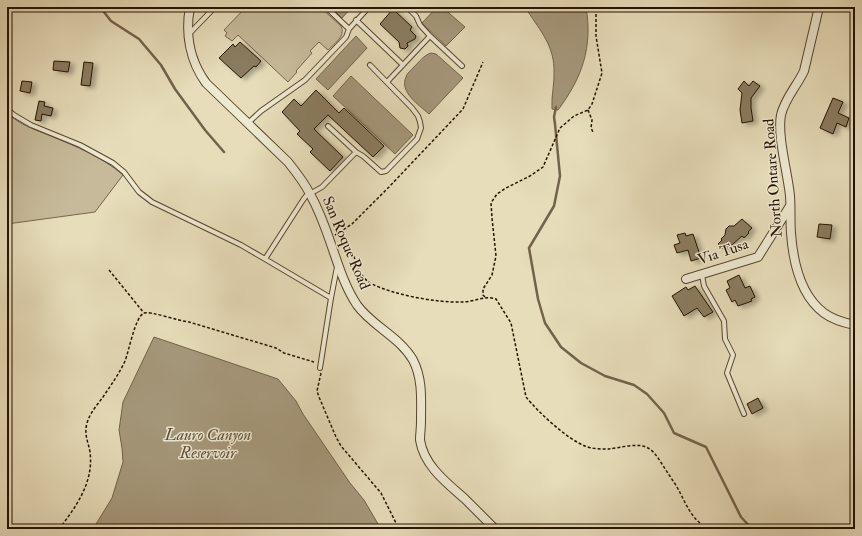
<svg xmlns="http://www.w3.org/2000/svg" width="862" height="536" font-family="'IM FELL Double Pica',serif">
	<defs>
		<filter id="shadow"><feDropShadow dx="4.5" dy="2.5" stdDeviation="2" flood-color="#0004"/></filter>
	</defs>
	<rect width="100%" height="100%" fill="#e7ddba"/>
	<filter id="stains"><feTurbulence type="fractalNoise" baseFrequency=".005" numOctaves="4"/><feColorMatrix values="0 0 0 0 .2 0 0 0 0 .09 0 0 0 0 .02 0 0 0 .5 -.17"/></filter>
	<radialGradient id="worn" r=".72"><stop offset=".6" stop-color="#630" stop-opacity="0"/><stop offset="1" stop-color="#630" stop-opacity=".3"/></radialGradient>
	<!-- green -->
	<path fill="#c6ba9a" stroke="#76664d" d="M 246,7 L 320,7 L 341,26 C 346,36 335,43 328,50 L 319,42 L 310,51 L 312,53 L 296,71 L 297,72 L 288,82 L 238,35 L 232,41 L 225,36 L 227,33 L 224,30 Z
		M 7,113 C 20,125 36,130 51,136 C 77,147 101,156 123,175 L 95,212 L 7,224 Z"/>
	<!-- water -->
	<path fill="#a5987b" stroke="#72624a" d="M 331,7 L 352,7 L 342,18 Z
		M 437,7 L 442,7 L 465,27 L 446,46 L 422,23 Z
		M 525,7 L 586,7 C 593,47 582,78 558,110 L 552,109 C 551,96 555,82 554,68 C 553,43 538,28 525,7 Z
		M 356,36 L 367,48 L 328,90 L 316,79 Z
		M 431,53 L 436,54 L 463,78 L 429,114 C 419,105 399,92 406,77 C 407,73 411,70 414,67 C 419,62 424,55 431,53 Z
		M 351,76 L 413,135 L 395,154 L 333,96 Z
		M 154,337 L 278,379 L 296,401 L 303,414 L 350,483 L 364,500 L 381,529 L 93,529 L 112,498 L 123,462 L 122,448 L 119,430 L 123,402 Z"/>
	<g fill="none" stroke-linecap="round" stroke-linejoin="round">
		<!-- stream -->
		<path stroke="#72624a" stroke-width="2.5" d="M 100,7 L 111,21 L 139,39 L 161,65 L 175,89 L 205,130 L 224,152
			M 556,107 L 554,117 L 555,124 L 560,176 L 554,206 L 529,248 L 538,299 L 545,323 L 561,347 L 581,363 L 605,376 L 634,385 L 647,394 L 664,413 L 674,433 L 706,447 L 741,517 L 752,529"/>
	</g>
	<!-- building -->
	<path fill="#8a7c61" stroke="#251200" filter="url(#shadow)" d="M 393,9 L 412,27 L 410,30 L 416,36 L 415,39 L 407,43 L 408,46 L 405,49 L 400,48 L 399,42 L 380,24 Z
		M 240,42 L 261,61 L 256,67 L 254,66 L 241,78 L 219,58 L 233,44 L 235,47 Z
		M 54,61 L 70,62 L 68,72 L 53,70 Z
		M 84,62 L 93,63 L 90,86 L 81,85 Z
		M 22,81 L 32,82 L 30,93 L 20,91 Z
		M 744,81 L 749,86 L 753,81 L 760,86 L 751,98 L 751,108 L 753,121 L 742,123 L 740,110 L 742,93 L 738,89 Z
		M 316,90 L 339,113 L 344,108 L 384,146 L 373,157 L 328,115 L 314,129 L 343,157 L 330,171 L 310,152 L 313,149 L 297,134 L 300,131 L 282,112 L 294,99 L 301,106 Z
		M 833,98 L 843,102 L 838,113 L 849,118 L 846,127 L 837,123 L 833,134 L 820,128 Z
		M 39,101 L 45,102 L 44,106 L 53,108 L 51,116 L 42,114 L 41,121 L 35,120 Z
		M 742,219 L 752,228 L 748,232 L 749,233 L 744,238 L 742,236 L 725,251 L 718,244 L 722,240 L 721,239 L 725,235 L 726,229 L 729,226 L 734,226 Z
		M 819,224 L 832,225 L 830,239 L 817,237 Z
		M 685,233 L 686,236 L 693,234 L 701,258 L 691,261 L 688,250 L 677,253 L 674,245 L 680,243 L 677,235 Z
		M 739,275 L 745,288 L 750,286 L 755,297 L 751,299 L 752,301 L 738,306 L 735,300 L 732,302 L 726,290 L 730,288 L 727,281 Z
		M 695,286 L 713,312 L 704,317 L 697,308 L 684,316 L 672,296 L 686,287 L 688,290 Z
		M 758,398 L 763,408 L 752,414 L 747,404 Z"/>
	<g fill="none" stroke-linecap="round" stroke-linejoin="round">
		<defs>
			<path id="lane" d="M 407,7 L 416,16 L 420,25 L 430,36 L 462,66
				M 356,20 L 403,65
				M 349,29 L 369,7
				M 189,34 L 215,7
				M 387,82 L 430,36
				M 7,109 L 14,115 L 31,125 L 80,145 L 113,163 L 124,172 L 139,192 L 152,202 L 241,245 L 265,259
				M 248,123 L 261,111 L 305,80 L 346,37 L 349,29 L 326,7
				M 328,126 L 356,152 L 363,156 L 381,172 L 386,171 L 417,139 L 421,128 L 420,122 L 418,116 L 412,108 L 370,65
				M 702,275 L 704,286 L 724,321 L 725,339 L 733,355 L 727,373 L 744,414
				M 331,298 L 265,259 L 303,200 L 306,196 L 322,187 L 356,152
				M 320,368 L 331,298 L 337,267"/>
			<path id="street" d="M 190,7 C 185,34 190,61 206,83 L 288,162 C 296,172 304,182 310,194 C 319,210 326,229 332,247 C 339,267 345,287 357,305 C 372,326 400,337 413,360 C 423,379 421,401 421,422 C 421,428 420,434 420,440 C 424,466 447,483 465,499 C 475,509 485,519 495,529
				M 819,7 L 804,71 C 797,86 785,98 781,115 C 777,136 788,174 790,196 C 791,209 790,221 791,233 C 793,261 800,295 824,313 C 832,319 845,323 855,325
				M 686,279 L 758,257 L 790,206"/>
		</defs>
		<!-- lane casing -->
		<use href="#lane" stroke="#56452e" stroke-width="6"/>
		<!-- street casing -->
		<use href="#street" stroke="#56452e" stroke-width="10"/>
		<!-- path -->
		<path stroke="#251200" stroke-width="1.5" stroke-dasharray="3 2" stroke-linecap="butt" d="M 588,110 L 592,120 L 591,128 L 593,132
			M 335,235 L 352,224 L 389,187 L 463,109 L 483,62
			M 339,245 L 344,245 C 359,254 355,276 372,284 C 394,295 438,303 462,302 C 474,302 485,295 496,299 L 511,323 L 526,397 C 538,412 567,439 585,446 C 592,449 601,449 609,449 C 620,448 638,442 648,448 C 654,451 658,458 662,464 C 667,472 672,479 677,487 C 686,503 692,523 711,529
			M 109,270 L 144,313
			M 485,297 L 483,295 L 483,289 L 492,275 L 496,256 L 492,218 L 491,203 L 497,194 L 506,188 L 530,176 L 543,167 L 560,128 L 574,116 L 588,110 L 592,104 L 602,73 L 596,36 L 596,7
			M 321,373 L 317,391 L 319,397 L 336,437 L 341,446 L 381,493 L 399,529
			M 59,529 C 76,507 94,482 90,452 C 88,441 84,435 87,423 C 90,413 97,405 103,397 C 111,385 119,374 125,361 C 129,351 135,317 144,313 C 151,311 179,321 189,322 L 276,348 L 284,353 L 314,362"/>
		<!-- lane -->
		<use href="#lane" stroke="#efe9d2" stroke-width="4"/>
		<!-- street -->
		<use href="#street" stroke="#efe9d2" stroke-width="8"/>
	</g>
	<g text-anchor="middle" dominant-baseline="central" stroke-width="3" stroke-linejoin="round" paint-order="stroke">
		<!-- street labels -->
		<g font-size="15" fill="#251200" stroke="#efe9d2">
			<text transform="translate(773 178) rotate(-94)">North Ontare Road</text>
			<text transform="translate(346 243) rotate(67)">San Roque Road</text>
			<text transform="translate(723 252) rotate(-19)">Via Tusa</text>
		</g>
		<!-- water labels -->
		<g font-size="16" font-style="italic" fill="#5f4e37" stroke="#efe9d2">
			<text x="208" y="435">Lauro Canyon<tspan x="208" dy="18">Reservoir</tspan></text>
		</g>
	</g>
	<!-- margin -->
	<rect width="862" height="536" fill="none" stroke="#e7ddba" stroke-width="24"/>
	<rect x="8" y="8" width="846" height="520" fill="none" stroke="#251200" stroke-width="2"/>
	<rect x="12" y="12" width="838" height="512" fill="none" stroke="#251200"/>
	<rect width="100%" height="100%" filter="url(#stains)"/>
	<rect width="100%" height="100%" fill="url(#worn)"/>
</svg>
